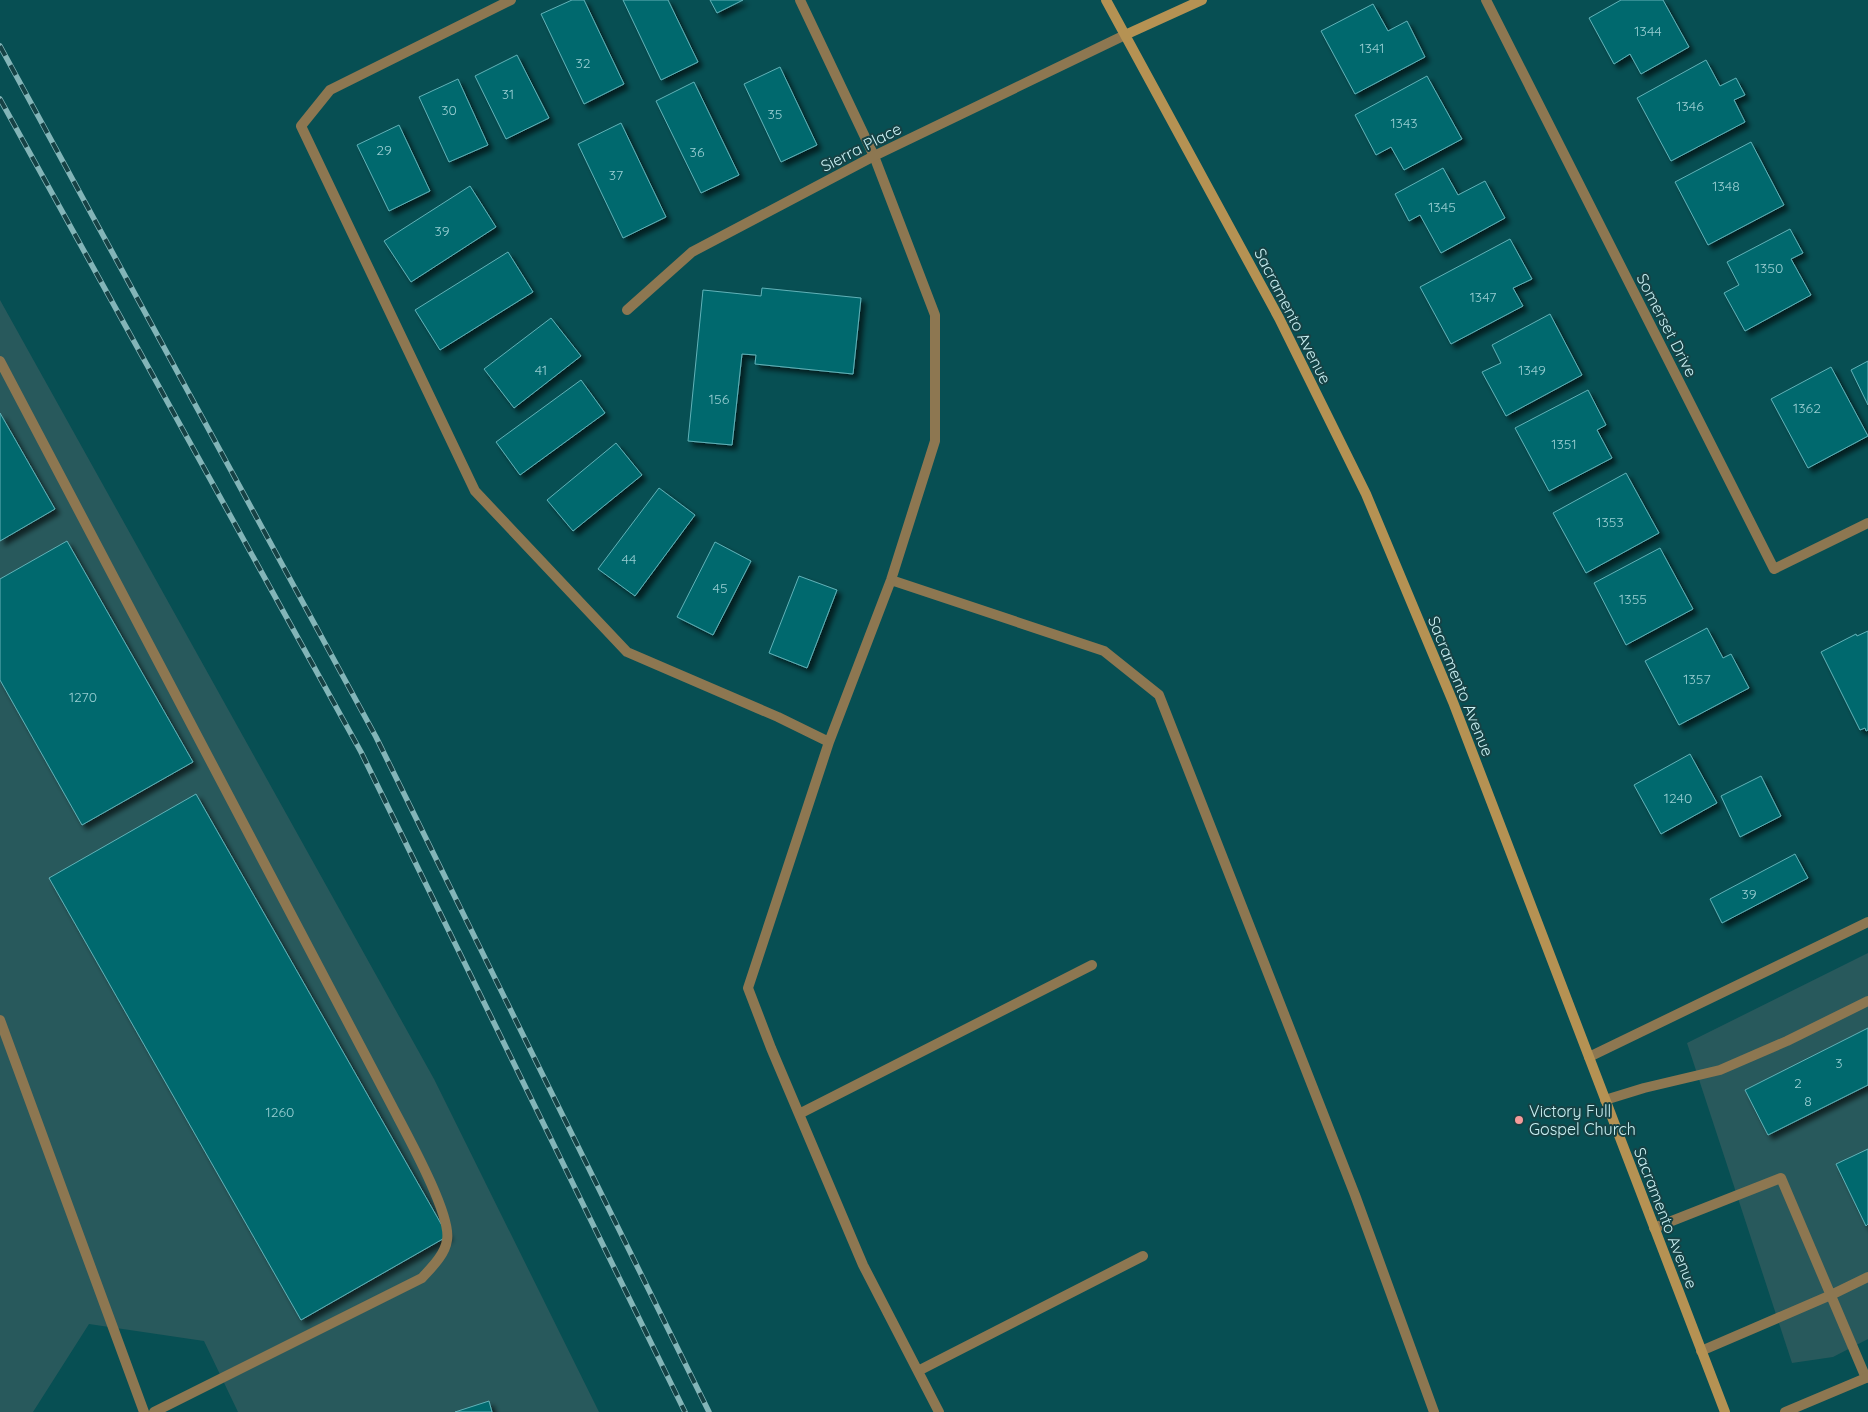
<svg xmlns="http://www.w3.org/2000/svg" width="1868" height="1412" font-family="Quicksand,sans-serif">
	<defs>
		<filter id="shadow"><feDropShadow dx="4.5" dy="4.5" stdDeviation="2.5" flood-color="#0009"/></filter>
	</defs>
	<rect width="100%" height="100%" fill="#074f53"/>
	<!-- built -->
	<path fill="#28595c" d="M 0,300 L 434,1079 L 599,1412 L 238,1412 L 204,1341 L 89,1324 L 33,1412 L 0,1412 Z
		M 1868,953 L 1868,1339 L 1833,1357 L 1792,1363 L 1687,1043 Z"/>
	<!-- building -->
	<path fill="#00696e" stroke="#61b2b8" filter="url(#shadow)" d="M 572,0 L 584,0 L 624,84 L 584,104 L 541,14 Z
		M 623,0 L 668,0 L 698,62 L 661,80 Z
		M 710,0 L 743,0 L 717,13 Z
		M 1621,0 L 1663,0 L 1689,47 L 1641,74 L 1630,54 L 1614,64 L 1589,18 Z
		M 1373,4 L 1388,31 L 1407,21 L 1425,57 L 1355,94 L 1321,31 Z
		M 517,55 L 549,118 L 506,139 L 475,76 Z
		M 1706,60 L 1720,86 L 1736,78 L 1745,95 L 1734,100 L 1745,122 L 1671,161 L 1637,98 Z
		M 780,67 L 817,145 L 781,162 L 744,84 Z
		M 1427,76 L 1462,139 L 1404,170 L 1391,147 L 1376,155 L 1355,115 Z
		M 458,79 L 488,145 L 449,162 L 419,97 Z
		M 694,82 L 739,175 L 701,193 L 656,101 Z
		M 621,123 L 666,217 L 623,238 L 578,144 Z
		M 399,125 L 430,191 L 389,211 L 357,145 Z
		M 1751,142 L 1784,205 L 1708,245 L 1675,182 Z
		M 1443,168 L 1458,195 L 1485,181 L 1505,218 L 1441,253 L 1420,215 L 1409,221 L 1395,194 Z
		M 470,186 L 496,227 L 411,282 L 384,241 Z
		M 1790,229 L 1803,253 L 1791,259 L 1811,295 L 1745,331 L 1724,293 L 1739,285 L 1727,262 Z
		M 1510,239 L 1532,279 L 1513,288 L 1523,306 L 1451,344 L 1420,287 Z
		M 508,252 L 533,292 L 440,350 L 415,310 Z
		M 762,288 L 861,298 L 853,374 L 755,364 L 756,355 L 742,354 L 732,445 L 688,441 L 703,290 L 761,296 Z
		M 1550,314 L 1582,375 L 1506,416 L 1482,372 L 1501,363 L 1492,345 Z
		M 551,318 L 581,356 L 514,408 L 484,369 Z
		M 1868,361 L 1868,405 L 1851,370 Z
		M 1831,367 L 1868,436 L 1808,468 L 1771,399 Z
		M 581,380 L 605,413 L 520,475 L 496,442 Z
		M 1588,390 L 1606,425 L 1597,430 L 1612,458 L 1549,491 L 1515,428 Z
		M 0,413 L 55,509 L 0,541 Z
		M 616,443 L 642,475 L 573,531 L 547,500 Z
		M 1626,473 L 1659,533 L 1586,573 L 1553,513 Z
		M 659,488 L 695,515 L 635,596 L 598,569 Z
		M 67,541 L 193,762 L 82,825 L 0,680 L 0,579 Z
		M 715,542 L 751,561 L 713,635 L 677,617 Z
		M 1660,548 L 1693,609 L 1626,645 L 1594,583 Z
		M 799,576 L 837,590 L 807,668 L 769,653 Z
		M 1707,628 L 1723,658 L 1731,654 L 1749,688 L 1679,725 L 1645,661 Z
		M 1868,631 L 1868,730 L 1866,731 L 1865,728 L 1860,730 L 1821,652 L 1856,634 L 1857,636 Z
		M 1690,754 L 1717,803 L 1661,834 L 1634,785 Z
		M 1761,776 L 1781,816 L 1740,837 L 1721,796 Z
		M 196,794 L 448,1236 L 301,1320 L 49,878 Z
		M 1795,854 L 1808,878 L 1722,923 L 1710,899 Z
		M 1868,1028 L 1868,1085 L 1768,1135 L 1745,1090 Z
		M 1868,1149 L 1868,1224 L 1866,1226 L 1836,1164 Z
		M 489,1401 L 492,1412 L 455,1412 Z"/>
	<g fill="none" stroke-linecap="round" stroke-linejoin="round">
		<!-- lane -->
		<path stroke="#8d7751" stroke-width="10" d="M 511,0 L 330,90 L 301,126 L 475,491 L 627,652 L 778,717 L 829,742
			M 800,0 L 874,156 L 935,315 L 935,441 L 891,580 L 829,742 L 748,988 L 771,1048 L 863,1265 L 939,1412
			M 0,361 L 392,1106 C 406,1133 452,1215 447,1240 C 445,1255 431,1268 422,1278 L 154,1412
			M 891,580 L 1104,651 L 1159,695 L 1355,1195 L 1434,1412
			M 0,1020 L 144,1412
			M 1589,1057 L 1868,922
			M 1605,1100 L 1644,1088 L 1720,1070 L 1787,1041 L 1868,1001
			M 799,1114 L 1092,965
			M 1654,1228 L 1781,1178 L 1866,1378
			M 1701,1351 L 1831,1295 L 1868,1277
			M 918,1371 L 1143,1256"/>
		<!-- street -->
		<path stroke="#8d7751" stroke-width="10" d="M 1486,0 L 1774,569 L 1868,523
			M 627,310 L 692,252 L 874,156 L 1125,35
			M 1785,1412 L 1868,1377"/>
		<!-- secondary -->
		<path stroke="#b59253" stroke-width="10" d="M 1106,0 L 1279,318 L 1366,494 L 1453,702 L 1725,1412
			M 1125,35 L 1202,0"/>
		<defs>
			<path id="rail" d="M 0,46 L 376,737 L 709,1412
				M 0,99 L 361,752 L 685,1412"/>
		</defs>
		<!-- rail casing -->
		<use href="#rail" stroke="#83b5b8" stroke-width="5.5"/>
		<!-- rail -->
		<use href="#rail" stroke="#164245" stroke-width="4" stroke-dasharray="11" stroke-linecap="butt"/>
	</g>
	<!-- markers -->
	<circle fill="#f59b9a" stroke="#164245" stroke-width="2" cx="1519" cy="1120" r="5"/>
	<g text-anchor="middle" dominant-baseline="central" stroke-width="4" stroke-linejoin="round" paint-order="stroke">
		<!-- number labels -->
		<g font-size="14" fill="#98ced2">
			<text x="1648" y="31">1344</text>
			<text x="1372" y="48">1341</text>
			<text x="583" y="63">32</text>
			<text x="508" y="94">31</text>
			<text x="1690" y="106">1346</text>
			<text x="449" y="110">30</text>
			<text x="775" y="114">35</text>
			<text x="1404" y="123">1343</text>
			<text x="384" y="150">29</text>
			<text x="697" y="152">36</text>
			<text x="616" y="175">37</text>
			<text x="1726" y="186">1348</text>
			<text x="1442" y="207">1345</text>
			<text x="442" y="231">39</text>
			<text x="1769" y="268">1350</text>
			<text x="1483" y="297">1347</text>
			<text x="541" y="370">41</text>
			<text x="1532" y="370">1349</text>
			<text x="719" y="399">156</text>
			<text x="1807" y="408">1362</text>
			<text x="1564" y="444">1351</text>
			<text x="1610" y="522">1353</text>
			<text x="629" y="559">44</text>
			<text x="720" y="588">45</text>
			<text x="1633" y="599">1355</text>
			<text x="1697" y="679">1357</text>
			<text x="83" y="697">1270</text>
			<text x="1678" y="798">1240</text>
			<text x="1749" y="894">39</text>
			<text x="1839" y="1063">3</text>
			<text x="1798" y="1083">2</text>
			<text x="1808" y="1101">8</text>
			<text x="280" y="1112">1260</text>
		</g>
		<!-- street labels -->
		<g font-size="16" fill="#caf0f3" stroke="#164245">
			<text transform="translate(861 147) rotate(-27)">Sierra Place</text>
			<text transform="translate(1293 316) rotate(63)">Sacramento Avenue</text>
			<text transform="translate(1667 325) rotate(63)">Somerset Drive</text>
			<text transform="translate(1461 686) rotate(68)">Sacramento Avenue</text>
			<text transform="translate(1666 1218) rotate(69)">Sacramento Avenue</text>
		</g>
		<!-- poi labels -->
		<g font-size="16" fill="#caf0f3" stroke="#164245" text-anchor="start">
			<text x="1529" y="1111">Victory Full<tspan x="1529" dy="18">Gospel Church</tspan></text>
		</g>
	</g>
</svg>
